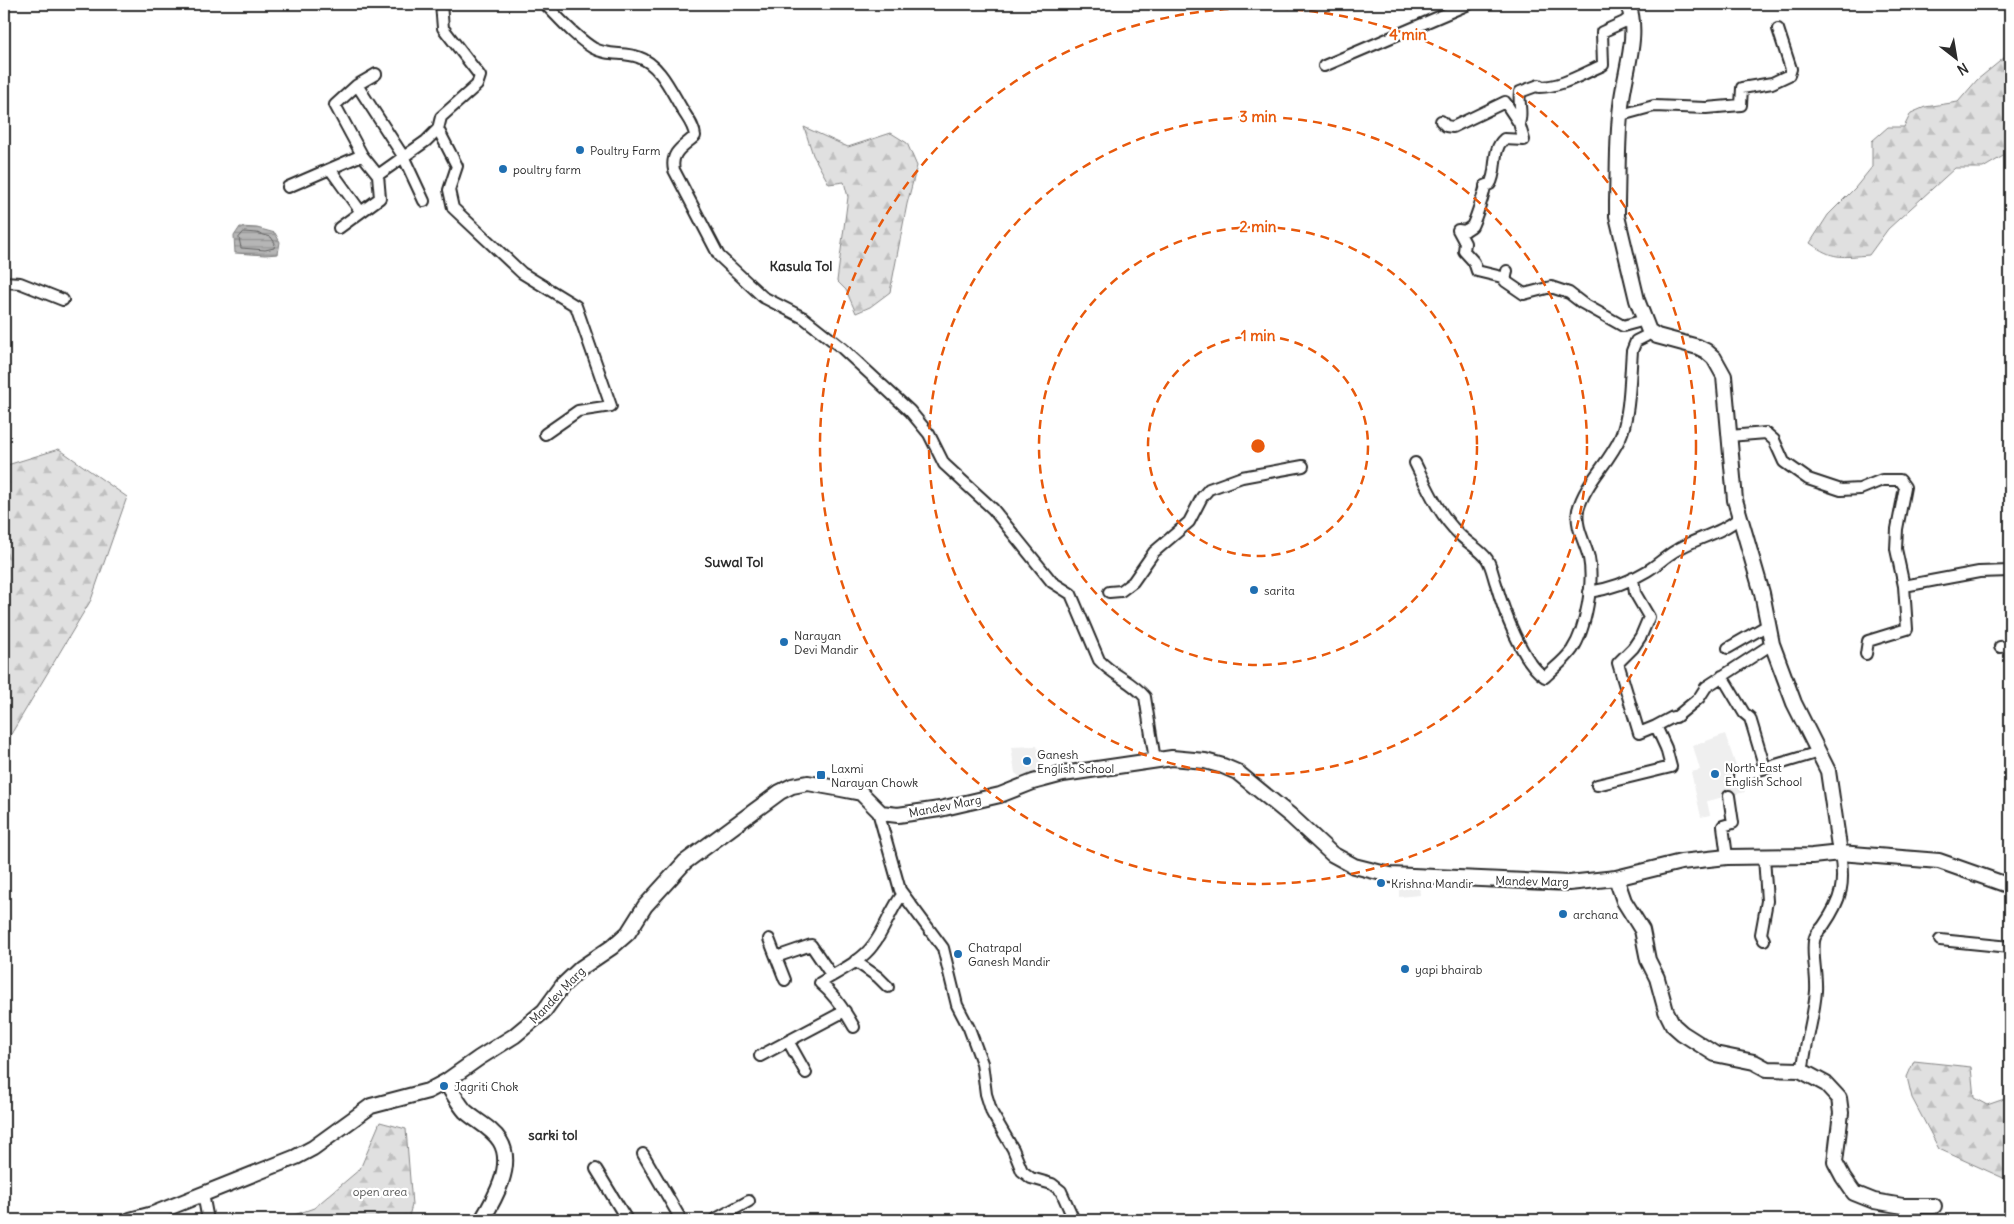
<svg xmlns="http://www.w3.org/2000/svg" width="2014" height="1224" font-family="Delius,sans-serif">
	<defs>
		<pattern id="forest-firs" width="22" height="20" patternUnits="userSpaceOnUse" patternTransform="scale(1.25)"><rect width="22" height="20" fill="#e0e0e0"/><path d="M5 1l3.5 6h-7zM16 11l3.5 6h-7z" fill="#c0c0c0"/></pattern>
		<pattern id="water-rules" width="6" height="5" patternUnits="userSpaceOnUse" patternTransform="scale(1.25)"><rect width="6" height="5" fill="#b6b6b6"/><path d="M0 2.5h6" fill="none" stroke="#949494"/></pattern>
	</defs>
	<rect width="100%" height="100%" fill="#fff"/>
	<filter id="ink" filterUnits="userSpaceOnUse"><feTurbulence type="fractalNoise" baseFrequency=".02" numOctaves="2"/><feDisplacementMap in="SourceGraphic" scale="10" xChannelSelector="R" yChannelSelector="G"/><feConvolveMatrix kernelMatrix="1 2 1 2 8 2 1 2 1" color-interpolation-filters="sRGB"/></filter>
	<g filter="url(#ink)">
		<!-- built -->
		<path fill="#efefef" d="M 1725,734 L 1745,792 L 1707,801 L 1710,815 L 1701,817 L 1691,772 L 1700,770 L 1693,746 Z
			M 1037,746 L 1043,770 L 1020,777 L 1015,773 L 1011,747 Z
			M 1412,881 L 1419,884 L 1420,895 L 1399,897 L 1399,882 Z"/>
		<!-- forest -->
		<path fill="url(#forest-firs)" stroke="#868686" d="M 2010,53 L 2010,152 L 1983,168 L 1955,168 L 1888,229 L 1869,255 C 1842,257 1833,260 1810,243 L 1828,215 L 1855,188 L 1872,167 L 1872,141 L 1888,127 L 1904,127 L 1911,113 L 1925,107 L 1958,102 L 1977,80 Z
			M 804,127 L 848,147 L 891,133 L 907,143 L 917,166 L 907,204 L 890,292 L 870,307 L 856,313 L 846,290 L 837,281 L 848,197 L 844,182 L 829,184 L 813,155 Z
			M 59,449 L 127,497 L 91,600 L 4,746 L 4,466 Z
			M 1914,1061 L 1971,1067 L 1974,1098 L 1987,1105 L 2010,1097 L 2010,1181 L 1939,1149 L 1912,1098 L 1907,1077 Z
			M 380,1122 L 406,1129 L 412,1205 L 408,1220 L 280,1220 L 314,1208 L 360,1169 Z"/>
		<!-- water -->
		<path fill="url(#water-rules)" stroke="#7e7e7e" d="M 240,227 L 257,228 L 275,233 L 280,242 L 278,254 L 265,255 L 235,253 L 234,236 Z"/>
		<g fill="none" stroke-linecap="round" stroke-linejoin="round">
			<!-- shore -->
			<path stroke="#636363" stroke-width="1" d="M 244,232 L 257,233 L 271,237 L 275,243 L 274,248 L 265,250 L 241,248 L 239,238 Z"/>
			<defs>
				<path id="street" d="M 441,4 L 443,28 L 480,76 L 477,85 L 441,117 L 438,129 L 457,166 L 449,190 L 453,208 L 522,273 L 576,306 L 611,406 L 578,411 L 545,434
					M 545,4 C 560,19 575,37 593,48 C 607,56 624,52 638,57 C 660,64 671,91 682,109 C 687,118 694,125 695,136 C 683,147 670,152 674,170 L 719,256 L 763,297 L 804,318 L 842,348 L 910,411 L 929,434 L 944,464 L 993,509 L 1052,582 L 1071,594 L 1099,660 C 1112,675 1132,681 1145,697 L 1155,760
					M 1324,66 L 1469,4
					M 357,85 L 403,156 L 424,201
					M 1621,115 L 1654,106 L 1706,108 L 1741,105 L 1742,88 L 1772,83 L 1789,75 L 1791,69 L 1778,29
					M 1441,121 L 1446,126 L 1453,127 L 1505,102 L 1519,123 C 1523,114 1518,102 1520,92 L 1539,85 L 1539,87 C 1562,87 1582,74 1603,65 L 1602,32 L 1624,22 L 1632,16
					M 330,169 L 361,212
					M 378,175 L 426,141 L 438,129
					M 288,187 L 362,155
					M 339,228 L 380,198 L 378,175 L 362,155 L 335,105 L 357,85 L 376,74
					M 1507,271 L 1505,281 L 1524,294 L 1551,287 L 1569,293 L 1582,303 L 1623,326 L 1645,320
					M 1506,278 L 1477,271 L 1474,262 L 1464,251 L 1465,243 L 1458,230 L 1465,231 C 1467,229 1470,228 1472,226 C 1474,223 1486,189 1485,186 L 1490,184 C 1498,171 1491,150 1504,139 L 1524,140 L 1519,123
					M 4,282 L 20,283 L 63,300
					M 1729,436 L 1766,433 L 1774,440 L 1784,462 L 1808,479 L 1841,490 L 1860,489 L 1882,480 L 1900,480 L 1905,487 L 1897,529 L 1896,549 L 1904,586 L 1979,572 L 2010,571
					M 1415,463 C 1427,487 1439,515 1459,534 C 1467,543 1480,549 1487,559 C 1492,567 1493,576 1496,584 C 1503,609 1523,664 1545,677 C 1553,669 1565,660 1572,650 C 1586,629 1594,583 1589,558 C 1585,542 1575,527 1578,510 C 1585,483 1609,463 1620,438 C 1630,417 1630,375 1632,351 L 1636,341 L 1646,336 L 1649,331
					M 1109,592 L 1121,591 L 1133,582 L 1154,552 L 1189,522 L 1202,497 L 1209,489 L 1242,477 L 1303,466
					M 1589,592 C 1610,589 1629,582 1647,571 C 1657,565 1665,557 1675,551 C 1695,538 1721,534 1739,518
					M 2000,647 L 2010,646
					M 1728,648 L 1768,625
					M 1866,654 L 1868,641 L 1907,629 L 1904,586
					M 1722,676 L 1744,713 L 1750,718 L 1765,768
					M 1656,726 L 1673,717 L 1676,717 L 1699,698 L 1706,687 L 1772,644
					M 1739,776 L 1819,752
					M 1597,785 L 1671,767 L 1666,748 L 1656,726 L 1639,733 L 1618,663 L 1633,648 L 1641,636 L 1649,617 L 1635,593 L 1633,578
					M 877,808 L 900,890 L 943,948 L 957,1005 L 969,1028 L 982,1063 L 986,1094 L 992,1113 L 1013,1149 L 1022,1171 L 1031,1178 L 1052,1184 L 1061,1191 L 1074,1220
					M 1727,857 L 1723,826 L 1733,823 L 1729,796
					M 1764,857 L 1767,901 L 1761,934 L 1764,940
					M 769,939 L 785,980
					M 1940,940 L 2010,947
					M 776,957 L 811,945 L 832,976
					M 855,961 L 878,977 L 888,987
					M 854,1027 C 845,1011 835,995 820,983 C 837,972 861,962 873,945 C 885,930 890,910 902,895
					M 788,1041 L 806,1073
					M 760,1056 L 845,1011
					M 1800,1070 L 1803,1067 C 1806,1041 1814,1017 1816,991 C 1817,974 1812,957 1814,941 C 1815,933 1820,931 1824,925 C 1842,899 1845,883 1840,853
					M 643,1154 L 679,1216
					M 596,1169 L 627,1220
					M 203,1194 L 208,1220
					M 714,1220 L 749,1201"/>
				<path id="secondary" d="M 1628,4 C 1640,36 1624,73 1621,106 C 1617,137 1618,170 1617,202 L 1617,216 L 1637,300 L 1649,331 L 1657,336 L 1698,347 L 1706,351 L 1714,358 L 1724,376 L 1735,500 L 1762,593 L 1772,644 L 1794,703 L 1828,771 L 1840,853
					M 1616,878 L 1624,901 L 1642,930 L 1648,960 L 1657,978 L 1666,1011 L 1673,1025 L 1682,1033 L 1715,1054 L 1754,1062 L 1767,1069 L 1800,1070 L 1826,1084 L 1839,1098 L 1841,1113 L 1835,1162 L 1843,1177 L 1854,1193 L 1874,1201 L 1903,1206 L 1934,1206
					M 445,1082 C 452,1091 458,1103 465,1111 C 476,1121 492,1128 500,1141 C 515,1165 494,1200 482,1220
					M 130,1220 L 153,1214 L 296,1157 L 313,1148 L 371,1106 L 428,1091 L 445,1082 L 479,1058 L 514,1036 L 544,1011 L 563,985 L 581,968 L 612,947 L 628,933 L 645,906 L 685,862 L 780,792 L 792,786 L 808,783 L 836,788 L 861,793 L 881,813 L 898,815 L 940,809 L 1000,795 L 1033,782 L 1063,774 L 1172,758 L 1205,761 L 1223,766 L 1237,772 L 1291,816 L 1332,854 L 1354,866 L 1390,875 L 1569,883 L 1616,878 L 1681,862 L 1727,857 L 1812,856 L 1840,853 L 1939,861 L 2010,886"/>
			</defs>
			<!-- street casing -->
			<use href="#street" stroke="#2b2b2b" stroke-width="14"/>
			<!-- secondary casing -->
			<use href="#secondary" stroke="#2b2b2b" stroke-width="18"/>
			<!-- street -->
			<use href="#street" stroke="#fff" stroke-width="10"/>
			<!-- secondary -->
			<use href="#secondary" stroke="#fff" stroke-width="14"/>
		</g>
	</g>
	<!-- distance rings -->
	<g fill="none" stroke="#e8590c" stroke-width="2.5" stroke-dasharray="9 6">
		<circle cx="1258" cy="446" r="110"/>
		<circle cx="1258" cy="446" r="219"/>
		<circle cx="1258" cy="446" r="329"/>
		<circle cx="1258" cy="446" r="438"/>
	</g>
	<!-- markers -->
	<g fill="#1f6fb2" stroke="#fff" stroke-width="2">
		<circle cx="580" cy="150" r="5"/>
		<circle cx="503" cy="169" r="5"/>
		<circle cx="1254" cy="590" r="5"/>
		<circle cx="784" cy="642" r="5"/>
		<circle cx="1027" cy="761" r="5"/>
		<circle cx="1715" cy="774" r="5"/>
		<rect x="816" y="770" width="10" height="10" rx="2.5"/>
		<circle cx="1381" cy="883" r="5"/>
		<circle cx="1563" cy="914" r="5"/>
		<circle cx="958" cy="954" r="5"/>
		<circle cx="1405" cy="969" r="5"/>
		<circle cx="444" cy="1086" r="5"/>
	</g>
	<g text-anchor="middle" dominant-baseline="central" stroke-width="4.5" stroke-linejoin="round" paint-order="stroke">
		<!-- poi labels -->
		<g font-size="12" fill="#2b2b2b" stroke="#fff" text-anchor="start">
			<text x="590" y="150">Poultry Farm</text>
			<text x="513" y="169">poultry farm</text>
			<text x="1264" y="590">sarita</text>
			<text x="794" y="635">Narayan<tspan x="794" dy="14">Devi Mandir</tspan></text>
			<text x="1037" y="754">Ganesh<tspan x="1037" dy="14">English School</tspan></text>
			<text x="1725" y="767">North East<tspan x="1725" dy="14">English School</tspan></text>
			<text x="831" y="768">Laxmi<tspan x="831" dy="14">Narayan Chowk</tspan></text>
			<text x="1391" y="883">Krishna Mandir</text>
			<text x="1573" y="914">archana</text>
			<text x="968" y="947">Chatrapal<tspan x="968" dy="14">Ganesh Mandir</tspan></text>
			<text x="1415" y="969">yapi bhairab</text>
			<text x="454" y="1086">Jagriti Chok</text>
		</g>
		<!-- street labels -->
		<g font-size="12" fill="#2b2b2b" stroke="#fff">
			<text transform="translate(945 806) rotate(-11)">Mandev Marg</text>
			<text transform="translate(1532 881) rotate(1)">Mandev Marg</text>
			<text transform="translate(557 995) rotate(-46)">Mandev Marg</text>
		</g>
		<!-- park labels -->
		<g font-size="12" fill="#585858" stroke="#fff">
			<text x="380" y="1191">open area</text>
		</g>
		<!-- neighbourhood labels -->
		<g font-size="14" font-weight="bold" fill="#2b2b2b" stroke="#fff">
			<text x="801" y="266">Kasula Tol</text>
			<text x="734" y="562">Suwal Tol</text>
			<text x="553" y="1135">sarki tol</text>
		</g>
	</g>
	<circle cx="1258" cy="446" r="8" fill="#e8590c" stroke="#fff" stroke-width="2.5"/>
	<g font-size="15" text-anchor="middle" font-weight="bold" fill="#e8590c" stroke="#fff" stroke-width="4.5" stroke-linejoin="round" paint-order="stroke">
		<text x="1408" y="40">4 min</text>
		<text x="1258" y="122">3 min</text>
		<text x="1258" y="232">2 min</text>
		<text x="1258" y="341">1 min</text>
	</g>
	<!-- margin -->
	<rect width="2014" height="1224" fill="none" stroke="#fff" stroke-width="20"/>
	<rect x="10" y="10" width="1994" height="1204" fill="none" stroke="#2b2b2b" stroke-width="2" filter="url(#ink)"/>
	<!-- north arrow -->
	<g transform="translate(1956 58) rotate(149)" stroke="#ffffff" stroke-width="4" paint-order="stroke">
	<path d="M0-4L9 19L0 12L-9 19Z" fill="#2b2b2b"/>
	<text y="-8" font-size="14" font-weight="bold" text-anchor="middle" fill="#2b2b2b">N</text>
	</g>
</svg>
